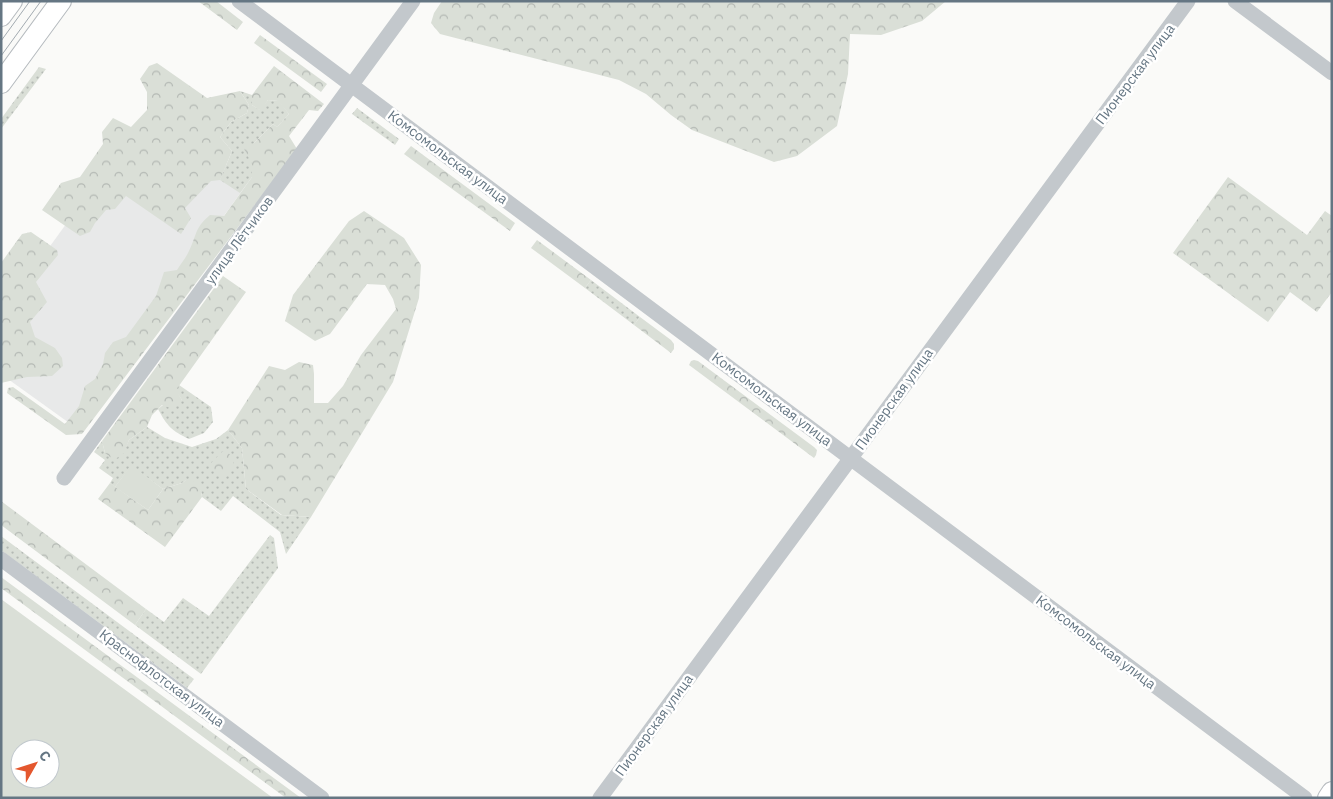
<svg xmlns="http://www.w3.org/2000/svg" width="1333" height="799" font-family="'IBM Plex Sans',sans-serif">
	<defs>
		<pattern id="grass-dots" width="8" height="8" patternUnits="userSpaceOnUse" patternTransform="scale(1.25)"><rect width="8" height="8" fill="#dadfd7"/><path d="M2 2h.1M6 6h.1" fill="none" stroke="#b4b9b4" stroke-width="1.8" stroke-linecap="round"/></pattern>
		<pattern id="forest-crowns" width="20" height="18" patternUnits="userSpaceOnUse" patternTransform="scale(1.25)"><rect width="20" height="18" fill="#dadfd7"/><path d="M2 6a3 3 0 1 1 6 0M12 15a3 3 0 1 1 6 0" fill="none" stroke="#b4b9b4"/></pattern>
	</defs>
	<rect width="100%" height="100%" fill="#fafaf8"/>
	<!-- built -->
	<path fill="#e8e9e9" d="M 137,126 L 252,177 L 72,425 L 1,374 L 1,314 Z"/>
	<!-- grass -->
	<path fill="url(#grass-dots)" d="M 39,67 L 46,69 L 1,129 L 1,119 Z
		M 240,91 L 252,95 L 252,105 L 260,110 L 268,100 L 279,101 L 289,114 L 277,127 L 273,124 L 254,143 L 252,164 L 252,177 L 240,193 L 220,180 L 232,151 L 220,137 L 231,122 L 247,113 L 249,105 Z
		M 357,108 L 399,139 L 395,145 L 352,114 Z
		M 591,280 L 640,317 L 634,325 L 585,288 Z
		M 179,385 L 211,407 L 213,422 L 204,433 L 189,439 C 172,431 167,426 158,409 L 163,405 L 182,400 L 175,390 Z
		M 147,427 L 165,438 L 192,447 L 216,439 L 228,430 L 242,448 L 246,489 L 281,515 L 311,517 L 286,554 L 280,532 L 233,496 L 221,511 L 202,497 L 201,491 L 186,480 L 182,483 L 163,489 L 131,466 L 115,487 L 110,483 L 113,478 L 99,468 L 105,460 L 94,452 L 102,441 L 105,453 L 123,453 L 129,440 Z
		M 270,535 L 274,538 L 278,568 L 201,674 L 135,625 L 146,609 L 164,622 L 183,598 L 209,616 Z
		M 1,536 L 194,679 L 187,688 L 1,550 Z"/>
	<!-- forest -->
	<path fill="url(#forest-crowns)" d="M 198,1 L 216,1 L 243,22 L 237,30 Z
		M 442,1 L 946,1 L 922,21 L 881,35 L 850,34 L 848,74 L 837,126 L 797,156 L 774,162 L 692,130 L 671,115 L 646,94 L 619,80 L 440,34 L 431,23 L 434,13 Z
		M 260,35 L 327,84 L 321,92 L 254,43 Z
		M 157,63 L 207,98 L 240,91 L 249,105 L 247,113 L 231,122 L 220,137 L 232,151 L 220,180 L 211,181 L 185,208 L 191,218 L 181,234 L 126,196 L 115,209 L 106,210 L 95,223 L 90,232 L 80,236 L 42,210 L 61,183 L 80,177 L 103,144 L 102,132 L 113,118 L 131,127 L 147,110 L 147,92 L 140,79 L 149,66 Z
		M 274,66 L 324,104 L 318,111 L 309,110 L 289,136 L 297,149 L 82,434 L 66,435 L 7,393 L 8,388 L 13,387 L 65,424 L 79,406 L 85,386 L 95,379 L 103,364 L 105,353 L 113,342 L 126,337 L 156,296 L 164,272 L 177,270 C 180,265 185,259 188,253 C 197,236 194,228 210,215 L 224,216 L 252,177 L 252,164 L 243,147 L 254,143 L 273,124 L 277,127 L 289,114 L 278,101 L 268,100 L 261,111 L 252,105 L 252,95 Z
		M 411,146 L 515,223 L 510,231 L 404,154 Z
		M 1228,177 L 1307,235 L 1325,211 L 1332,216 L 1332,292 L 1317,312 L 1290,292 L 1268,322 L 1173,253 Z
		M 364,211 L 404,238 L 421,265 L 419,298 L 393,382 L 311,517 L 282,515 L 246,489 L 242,448 L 228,430 L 269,366 L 285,370 L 299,362 L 313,365 L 314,374 L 314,403 L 328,403 L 343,386 L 361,355 L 396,309 L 393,299 L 385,285 L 367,284 L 330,334 L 315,341 L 285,321 L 293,295 L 349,221 Z
		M 31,232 L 57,250 L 58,255 L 36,282 L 47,302 L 30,322 L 35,337 L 55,348 L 62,358 L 63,366 L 52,376 L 27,377 L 1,383 L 1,263 L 22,234 Z
		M 537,240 L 591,280 L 585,288 L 531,248 Z
		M 223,276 L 246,292 L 176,390 L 182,400 L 173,409 L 162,405 L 152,415 L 147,427 L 129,440 L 124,453 L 114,460 L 105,453 L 102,441 Z
		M 640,317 L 671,340 L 674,344 L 674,349 L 671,353 L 634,325 Z
		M 694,360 L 698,361 L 814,447 L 817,450 L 816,455 L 814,458 L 689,365 L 691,361 Z
		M 223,451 L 228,452 L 234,461 L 231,471 L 226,477 L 216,475 L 214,469 L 209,466 L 212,462 Z
		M 186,480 L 191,480 L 198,483 L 201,491 L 202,497 L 165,547 L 98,499 L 110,483 L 148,510 L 163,489 L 182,483 Z
		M 1,501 L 146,609 L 135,625 L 1,525 Z
		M 1,577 L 301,798 L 286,798 L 1,588 Z"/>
	<!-- park -->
	<path fill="#dadfd7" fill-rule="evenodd" d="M 131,465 L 163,489 L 148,510 L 115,487 Z
		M 1,599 L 273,798 L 1,798 ZM 20,749 L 50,749 L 50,779 L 20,779 Z"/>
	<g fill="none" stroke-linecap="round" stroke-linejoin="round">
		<defs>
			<path id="major" d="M 1,16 L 12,1
				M 1,83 L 61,1
				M 1328,798 L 1332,792"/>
		</defs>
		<!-- major casing -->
		<use href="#major" stroke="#b5babe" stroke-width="22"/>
		<!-- minor -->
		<path stroke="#c3c8cc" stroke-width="15" d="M 239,1 L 1305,798
			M 1235,1 L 1332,73
			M 64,478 L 413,1
			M 1,559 L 322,798
			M 600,798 L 1188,1"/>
		<!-- major -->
		<use href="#major" stroke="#fff" stroke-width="20"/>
		<!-- tram -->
		<path stroke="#a2aab0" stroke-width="1" d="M 1,41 L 30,1
			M 1,56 L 41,1"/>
	</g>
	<g text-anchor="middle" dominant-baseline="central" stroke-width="5" stroke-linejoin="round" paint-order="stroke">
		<!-- street labels -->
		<g font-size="14" fill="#657683" stroke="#fff">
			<text transform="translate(1135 74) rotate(-53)">Пионерская улица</text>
			<text transform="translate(448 157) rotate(37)">Комсомольская улица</text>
			<text transform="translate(239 240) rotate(-54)">улица Лётчиков</text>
			<text transform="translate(772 399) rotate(37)">Комсомольская улица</text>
			<text transform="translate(894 399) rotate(-54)">Пионерская улица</text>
			<text transform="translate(1096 642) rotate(37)">Комсомольская улица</text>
			<text transform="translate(162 678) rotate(37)">Краснофлотская улица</text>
			<text transform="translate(654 725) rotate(-54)">Пионерская улица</text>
		</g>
	</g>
	<!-- border -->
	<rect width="1333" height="799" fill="none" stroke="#657683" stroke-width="5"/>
	<!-- north arrow -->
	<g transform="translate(35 764) rotate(51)"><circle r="24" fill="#ffffff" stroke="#c1c8cd"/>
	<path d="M0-4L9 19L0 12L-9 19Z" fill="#e4572e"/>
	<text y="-8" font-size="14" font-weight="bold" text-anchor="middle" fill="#657683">С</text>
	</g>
</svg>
